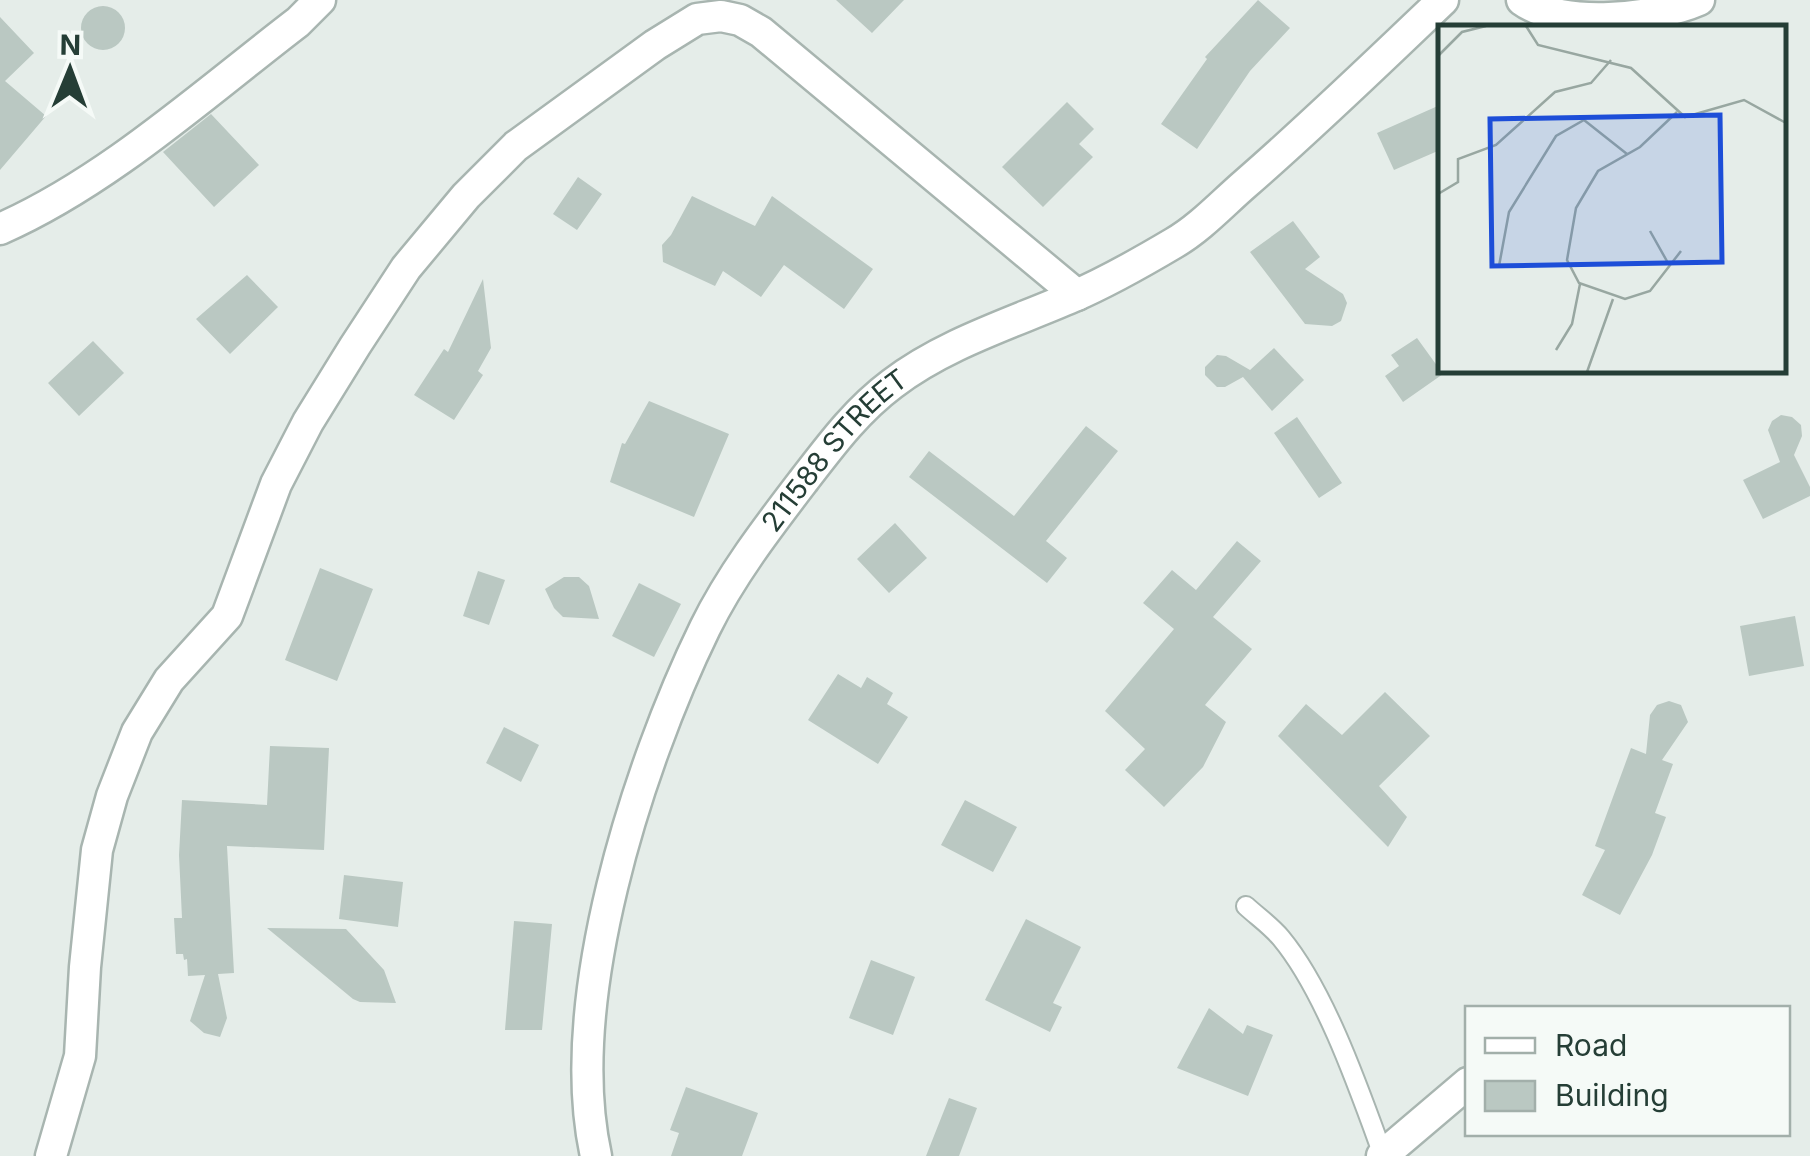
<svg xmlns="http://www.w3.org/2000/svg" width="1810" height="1156" font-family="Inter,sans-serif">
	<rect width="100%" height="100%" fill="#e5ede9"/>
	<!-- building -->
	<path fill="#bac8c2" d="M 836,0 L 904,0 L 872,33 Z
		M 1258,0 L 1290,28 L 1250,71 L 1197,149 L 1161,124 L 1207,59 L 1205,57 Z
		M81 28a22 22 0 1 1 44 0a22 22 0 1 1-44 0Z
		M 0,17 L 34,53 L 5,81 L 46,116 L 0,170 Z
		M 1067,102 L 1094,129 L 1079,144 L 1093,157 L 1043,207 L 1002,167 Z
		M 1440,105 L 1440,150 L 1394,170 L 1377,133 Z
		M 211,114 L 259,165 L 214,207 L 163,152 Z
		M 578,177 L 602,194 L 577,230 L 553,214 Z
		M 692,196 L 755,226 L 772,196 L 873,269 L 844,309 L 784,265 L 761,297 L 723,271 L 715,286 L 663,262 L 662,245 L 671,235 Z
		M 1293,221 L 1320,257 L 1305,269 L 1343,294 L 1347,303 L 1341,321 L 1332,326 L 1305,324 L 1250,252 Z
		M 247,275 L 278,307 L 230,354 L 196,319 Z
		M 483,279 L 491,348 L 478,371 L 483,375 L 454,420 L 414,395 L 444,349 L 448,352 Z
		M 1417,338 L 1443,374 L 1403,402 L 1385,376 L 1399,366 L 1391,355 Z
		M 93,341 L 124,373 L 79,416 L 48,383 Z
		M 1274,348 L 1304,380 L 1272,411 L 1243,377 L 1225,387 L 1217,387 L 1205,375 L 1205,367 L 1217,355 L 1226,356 L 1250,370 Z
		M 649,401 L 729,434 L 694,517 L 610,482 L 622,443 L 625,444 Z
		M 1781,415 L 1792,417 L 1801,425 L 1802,436 L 1794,455 L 1810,487 L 1810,496 L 1763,519 L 1743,480 L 1780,462 L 1768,430 L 1772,421 Z
		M 1297,417 L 1342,483 L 1319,498 L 1274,433 Z
		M 1086,426 L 1118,451 L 1046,541 L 1067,558 L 1047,583 L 909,477 L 929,451 L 1014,516 Z
		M 895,523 L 927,558 L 889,593 L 857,559 Z
		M 1237,541 L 1261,561 L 1213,617 L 1252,649 L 1205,705 L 1226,722 L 1203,767 L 1164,807 L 1125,770 L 1145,749 L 1105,711 L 1174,629 L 1143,603 L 1172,570 L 1196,590 Z
		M 320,568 L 373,589 L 337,681 L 285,660 Z
		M 478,571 L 505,580 L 489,625 L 463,616 Z
		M 564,577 L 579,577 L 589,586 L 599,619 L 563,617 L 554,608 L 545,589 Z
		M 639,583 L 681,604 L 654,657 L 612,636 Z
		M 1795,616 L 1804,666 L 1749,676 L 1740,626 Z
		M 838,674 L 861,688 L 867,677 L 893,693 L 887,704 L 908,717 L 878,764 L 808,720 Z
		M 1385,692 L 1430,736 L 1379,786 L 1407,817 L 1388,847 L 1278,736 L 1306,704 L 1342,735 Z
		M 1669,701 L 1681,705 L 1688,722 L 1662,760 L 1673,764 L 1655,813 L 1666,817 L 1652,855 L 1620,915 L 1582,895 L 1605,850 L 1595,846 L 1631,748 L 1646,754 L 1650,715 L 1657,705 Z
		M 504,727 L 539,745 L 521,782 L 486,763 Z
		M 270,746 L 329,748 L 324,850 L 227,846 L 234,973 L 218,974 L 227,1018 L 220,1037 L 204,1033 L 190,1021 L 205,975 L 188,976 L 187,959 L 184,960 L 183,954 L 176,954 L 174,918 L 182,918 L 179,855 L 182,800 L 267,805 Z
		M 965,800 L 1017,827 L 993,872 L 941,845 Z
		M 344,875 L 403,882 L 398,927 L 339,919 Z
		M 1026,919 L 1081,947 L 1053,1003 L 1062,1007 L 1050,1032 L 985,1000 Z
		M 514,921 L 552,924 L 542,1030 L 505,1030 Z
		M 267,928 L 346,929 L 384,970 L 396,1003 L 360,1002 L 353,999 Z
		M 871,960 L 915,977 L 893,1035 L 849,1018 Z
		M 1209,1008 L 1243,1034 L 1247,1025 L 1273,1035 L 1248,1096 L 1177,1068 Z
		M 686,1087 L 758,1113 L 742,1156 L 671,1156 L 679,1133 L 670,1130 Z
		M 949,1098 L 977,1108 L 959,1156 L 926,1156 Z"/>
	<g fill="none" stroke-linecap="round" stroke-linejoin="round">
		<defs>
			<path id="service" d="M 1246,906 C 1258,917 1271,926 1281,938 C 1325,991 1359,1089 1383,1155"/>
			<g id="minor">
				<path d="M 1522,0 C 1562,29 1655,19 1699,0"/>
				<path d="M 0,229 C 107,182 205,93 298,22 L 320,0"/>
				<path d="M 51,1156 L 80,1056 L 85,967 L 97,850 L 112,796 L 137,732 L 169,680 L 227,616 L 276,484 L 308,422 L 355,346 L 406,268 L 466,196 L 516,146 L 655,45 L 697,19 L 721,16 L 740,20 L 761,32 L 1077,295"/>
				<path id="s1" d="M 596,1156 C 562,1002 637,767 705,628 C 731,575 768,527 804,480 C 831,445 856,411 892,384 C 944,344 1012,323 1072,297 C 1107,282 1142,262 1174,243 C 1200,228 1223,203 1245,184 C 1313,125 1378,62 1443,0"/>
				<path d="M 1382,1156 L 1468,1083"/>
			</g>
		</defs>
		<!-- service casing -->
		<use href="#service" stroke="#a8b5b0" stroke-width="22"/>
		<!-- minor casing -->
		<use href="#minor" stroke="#a8b5b0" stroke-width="35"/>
		<!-- service -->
		<use href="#service" stroke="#fff" stroke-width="18"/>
		<!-- minor -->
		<use href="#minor" stroke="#fff" stroke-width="30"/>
	</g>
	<g text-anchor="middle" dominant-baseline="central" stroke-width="8" stroke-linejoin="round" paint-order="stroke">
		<!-- street labels -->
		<g font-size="28" fill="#253e36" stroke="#f5faf7">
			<text stroke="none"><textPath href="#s1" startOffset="768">211588 STREET</textPath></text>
		</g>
	</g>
	<!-- overview -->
	<g transform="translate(1438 25)">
		<rect width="348" height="348" fill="#e5ede9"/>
		<path fill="none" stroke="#98a7a1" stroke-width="2.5" d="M 88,1 L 100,20 L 193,43 L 247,92 L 306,75 L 348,98M 0,31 L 24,7 L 48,1M 239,87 L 202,122 L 160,146 L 138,183 L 129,235 L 141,258 L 187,274 L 212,266 L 243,226M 0,169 L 20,157 L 20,134 L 58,120 L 117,67 L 153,58 L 173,35M 212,206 L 230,238M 61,241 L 71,187 L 118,111 L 146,95 L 189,129M 118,325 L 134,299 L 142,259M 149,347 L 175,274"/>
		<path fill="#1d4ed8" fill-opacity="0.15" stroke="#1d4ed8" stroke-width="5" d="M 282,90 L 284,237 L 54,241 L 52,94 Z"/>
		<rect width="348" height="348" fill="none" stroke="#253e36" stroke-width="5"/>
	</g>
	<!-- legend -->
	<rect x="1465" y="1006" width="325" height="130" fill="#f5faf7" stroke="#a2afaa" stroke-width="2.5"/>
	<rect x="1485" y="1038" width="50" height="15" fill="#ffffff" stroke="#a2afaa" stroke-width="2.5"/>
	<text x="1555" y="1056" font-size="30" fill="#253e36">Road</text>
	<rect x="1485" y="1081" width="50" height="30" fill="#bac8c2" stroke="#a2afaa" stroke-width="2.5"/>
	<text x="1555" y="1106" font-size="30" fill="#253e36">Building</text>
	<!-- north arrow -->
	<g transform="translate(70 70) rotate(1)" stroke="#f5faf7" stroke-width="8" paint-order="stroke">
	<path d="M0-8L18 38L0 25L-18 38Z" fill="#253e36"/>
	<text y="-15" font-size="28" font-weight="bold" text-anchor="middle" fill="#253e36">N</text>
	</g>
</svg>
